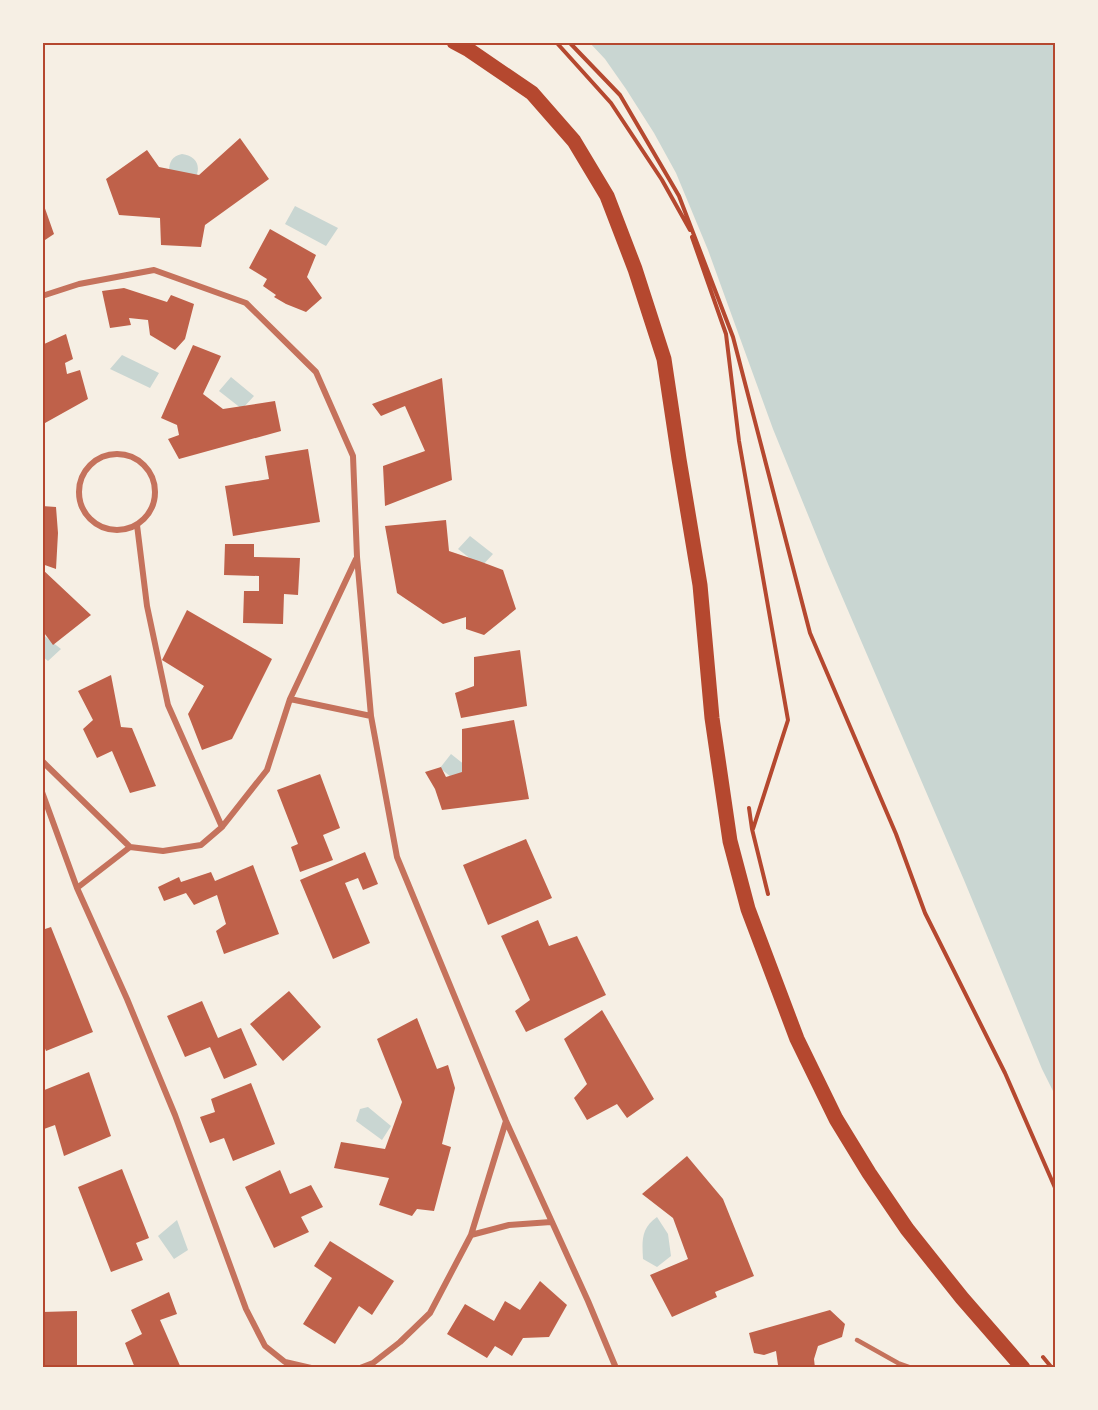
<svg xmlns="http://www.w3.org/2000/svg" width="1098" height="1410" font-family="'Varela Round',sans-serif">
	<rect width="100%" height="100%" fill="#f6efe4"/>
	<!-- water -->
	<path fill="#c9d6d2" d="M 589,42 L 1056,42 L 1056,1097 L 1042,1069 L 964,880 L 828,564 L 773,429 L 708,250 L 676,173 L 654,133 L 626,89 L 605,59 Z
		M 182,154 C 196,156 201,165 196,177 L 169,172 C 169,162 172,156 182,154 Z
		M 295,206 L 338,228 L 326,246 L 285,224 Z
		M 122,355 L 159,373 L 150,388 L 110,369 Z
		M 231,377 L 254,396 L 242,409 L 219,391 Z
		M 470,536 L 493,554 L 481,567 L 458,549 Z
		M 42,634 L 61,649 L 48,661 L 42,656 Z
		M 451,754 L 475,773 L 462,786 L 440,768 Z
		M 368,1107 L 391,1126 L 382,1140 L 356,1121 L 360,1109 Z
		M 657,1217 L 668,1234 L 671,1256 L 657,1267 L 643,1259 C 642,1241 641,1228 657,1217 Z
		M 177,1220 L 188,1250 L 174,1259 L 158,1236 Z"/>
	<!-- building -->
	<path fill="#bf614a" d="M 240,138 L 269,179 L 205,225 L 201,247 L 161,245 L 160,218 L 119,215 L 106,179 L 147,150 L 159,167 L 199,175 Z
		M 42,200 L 54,234 L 42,242 Z
		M 270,229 L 316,255 L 307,277 L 322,298 L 306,312 L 286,304 L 274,297 L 276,295 L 263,286 L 267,279 L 249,268 Z
		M 124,288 L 167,302 L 171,295 L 194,304 L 185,339 L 175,350 L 150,335 L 148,320 L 129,318 L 131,325 L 110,328 L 102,291 Z
		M 66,334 L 73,359 L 65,363 L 67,374 L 80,370 L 88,399 L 45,423 L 42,418 L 42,345 Z
		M 193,345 L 221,356 L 203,394 L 223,409 L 275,401 L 281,431 L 179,459 L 168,439 L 179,435 L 177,425 L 161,418 Z
		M 442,378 L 452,480 L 385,506 L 383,466 L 425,451 L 405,406 L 381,416 L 372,404 Z
		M 308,449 L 320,522 L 233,536 L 225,486 L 269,479 L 265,456 Z
		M 42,506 L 56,507 L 58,533 L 56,569 L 42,564 Z
		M 446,520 L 449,551 L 479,561 L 503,570 L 516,609 L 484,635 L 466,629 L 466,617 L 443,624 L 397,593 L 385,526 Z
		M 225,544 L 254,544 L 254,557 L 300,558 L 298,595 L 284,594 L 283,624 L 243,623 L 244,591 L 259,591 L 259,576 L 224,575 Z
		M 42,569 L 91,615 L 53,645 L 42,630 Z
		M 187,610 L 272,659 L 232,739 L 202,750 L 188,714 L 204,686 L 162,660 Z
		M 520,650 L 527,706 L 461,718 L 455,693 L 474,686 L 474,657 Z
		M 111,675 L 121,727 L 132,728 L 156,786 L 130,793 L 112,751 L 97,758 L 83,729 L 93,720 L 78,691 Z
		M 514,720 L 529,799 L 442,810 L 435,789 L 425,772 L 441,767 L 446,777 L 462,772 L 462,729 Z
		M 320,774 L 340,828 L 323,835 L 333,860 L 300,872 L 291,847 L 298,844 L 277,790 Z
		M 526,839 L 552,898 L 488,925 L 463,865 Z
		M 365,852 L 378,884 L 363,890 L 358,878 L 345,883 L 370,943 L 333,959 L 300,880 Z
		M 253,865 L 279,934 L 224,954 L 216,931 L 226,924 L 217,895 L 194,905 L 186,893 L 164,901 L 158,887 L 179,877 L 181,882 L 211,872 L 215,881 Z
		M 538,920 L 549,946 L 577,936 L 606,995 L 526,1032 L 515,1011 L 530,1000 L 501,936 Z
		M 51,927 L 93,1032 L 46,1051 L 42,1041 L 42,930 Z
		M 289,991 L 321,1027 L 283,1061 L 250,1024 Z
		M 202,1001 L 218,1038 L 241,1028 L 257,1065 L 224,1079 L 210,1047 L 185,1057 L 167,1016 Z
		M 602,1010 L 654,1099 L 627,1118 L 617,1104 L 587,1120 L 574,1098 L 587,1084 L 564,1039 Z
		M 417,1018 L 437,1069 L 448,1065 L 455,1088 L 442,1144 L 451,1147 L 434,1211 L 417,1209 L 412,1216 L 379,1205 L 389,1178 L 334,1168 L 341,1142 L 385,1149 L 402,1102 L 377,1039 Z
		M 89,1072 L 111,1136 L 64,1156 L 55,1125 L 44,1129 L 42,1120 L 42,1091 Z
		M 251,1083 L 275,1144 L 233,1161 L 224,1138 L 210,1143 L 200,1117 L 215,1112 L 211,1099 Z
		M 687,1156 L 723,1199 L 754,1276 L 715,1292 L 717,1297 L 672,1317 L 650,1275 L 688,1259 L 673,1218 L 642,1194 Z
		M 122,1169 L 149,1238 L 136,1243 L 143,1260 L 111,1272 L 78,1187 Z
		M 280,1170 L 290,1194 L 311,1185 L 323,1207 L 301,1217 L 309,1232 L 274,1248 L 245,1187 Z
		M 330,1241 L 394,1281 L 372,1315 L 359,1306 L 335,1344 L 303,1324 L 332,1278 L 314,1266 Z
		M 540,1281 L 567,1305 L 549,1337 L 523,1338 L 512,1356 L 495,1346 L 487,1358 L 447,1334 L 465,1304 L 494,1321 L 505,1301 L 520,1310 Z
		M 169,1292 L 177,1314 L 160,1320 L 181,1368 L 135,1368 L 125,1343 L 142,1334 L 131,1310 Z
		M 830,1310 L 845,1324 L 842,1337 L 818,1346 L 814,1359 L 815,1368 L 768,1368 L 768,1367 L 778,1365 L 776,1351 L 764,1355 L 754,1353 L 749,1333 Z
		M 77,1311 L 77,1368 L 42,1368 L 42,1312 Z"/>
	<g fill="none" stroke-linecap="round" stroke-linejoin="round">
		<!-- path -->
		<path stroke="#b5482f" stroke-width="4" d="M 556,42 L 611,103 L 662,180 L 690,230
			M 569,42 L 620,95 L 679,196 L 733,337 L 810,633 L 896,834 L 925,913 L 1005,1073 L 1056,1190
			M 692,237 L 726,334 L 739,441 L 788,720 L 753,829
			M 749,808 L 752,829 L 768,894
			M 1043,1357 L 1052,1368"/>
		<!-- service -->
		<path stroke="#c5725c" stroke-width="4.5" d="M 857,1340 L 898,1363 L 912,1368"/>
		<!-- minor -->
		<path stroke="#c5725c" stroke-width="6" d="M 42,296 L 79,284 L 154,270 L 246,303 L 316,372 L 353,456 L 357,557 L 371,716 L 397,857 L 506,1121 L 588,1301 L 616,1368
			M79 492a38 38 0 1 1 76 0a38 38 0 1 1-76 0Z
			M 137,525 L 147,606 L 168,705 L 222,827
			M 290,699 L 356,559
			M 42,761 L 130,847 L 163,851 L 201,845 L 222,827 L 267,770 L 290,699 L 371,716
			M 42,792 L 77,888 L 127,999 L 175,1115 L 246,1309 L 265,1346 L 285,1362 L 311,1368
			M 77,888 L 130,847
			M 471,1235 L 509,1225 L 551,1222
			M 360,1368 L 373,1363 L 400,1342 L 430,1313 L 471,1235 L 506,1121"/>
		<!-- primary -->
		<path stroke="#b5482f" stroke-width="15" d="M 454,42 L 469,50 L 532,93 L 574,141 L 607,196 L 635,269 L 664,359 L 679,459 L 700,585 L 712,718 L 730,841 L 748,909 L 797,1039 L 836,1119 L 869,1173 L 907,1229 L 962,1298 L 1023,1368"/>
	</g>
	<!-- border -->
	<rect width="1098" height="1410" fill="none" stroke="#f6efe4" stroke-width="87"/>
	<rect x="44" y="44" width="1010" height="1322" fill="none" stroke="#b5482f" stroke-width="2"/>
</svg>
